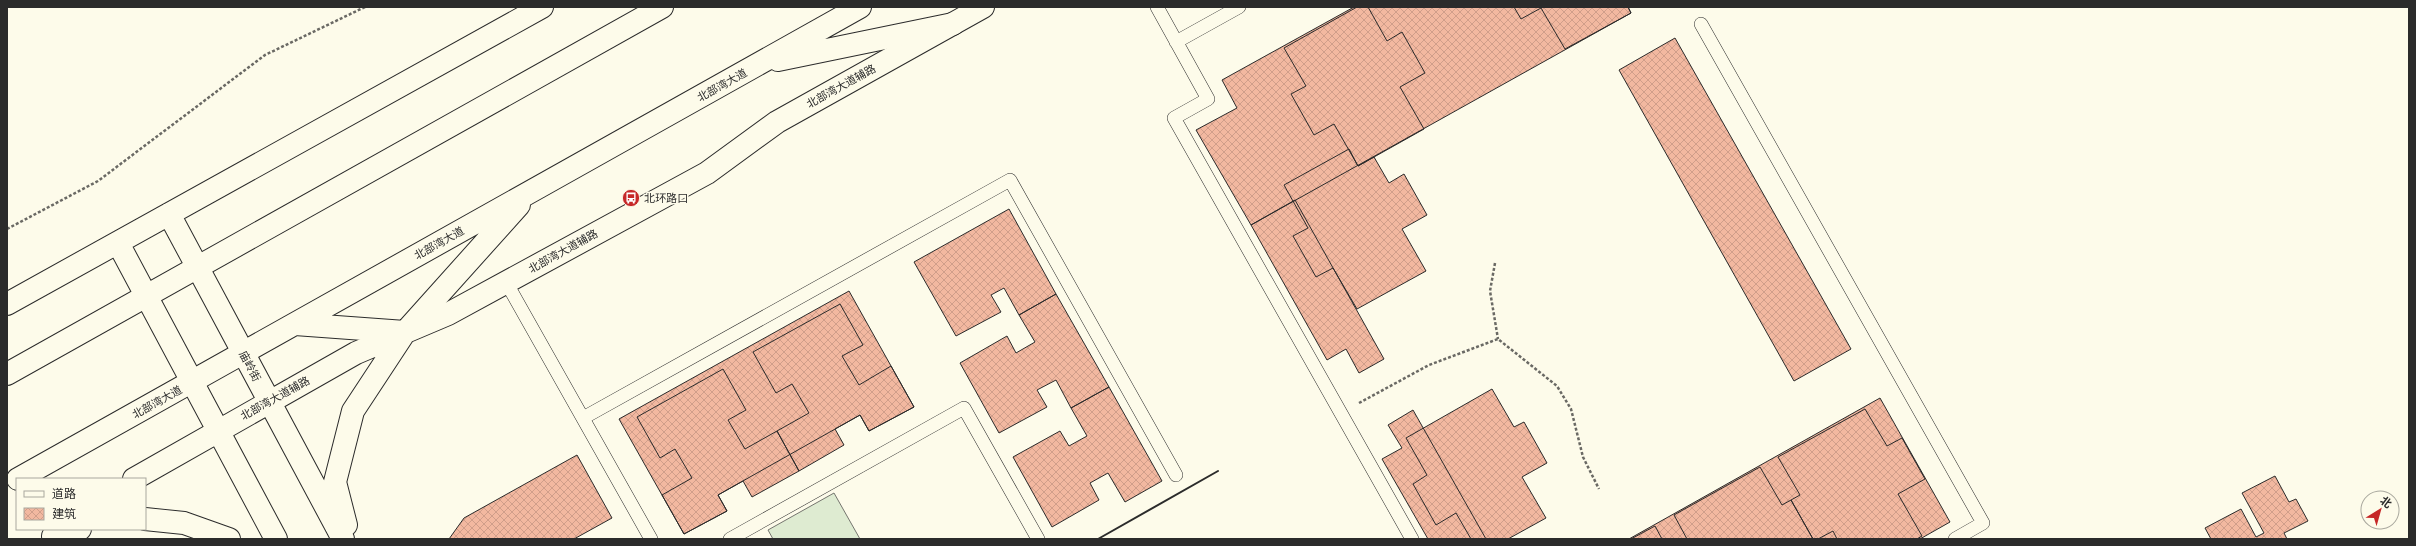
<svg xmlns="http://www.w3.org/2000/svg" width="2416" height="546" font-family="'PT Serif','Noto Sans SC',serif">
	<defs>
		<pattern id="building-cross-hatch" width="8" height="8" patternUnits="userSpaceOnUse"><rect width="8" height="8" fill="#f2b8a0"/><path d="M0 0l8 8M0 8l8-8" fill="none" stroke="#d09e8a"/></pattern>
	</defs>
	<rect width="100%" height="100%" fill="#fdfbea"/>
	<!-- pitch -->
	<path fill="#deebd1" stroke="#74746e" d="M 834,493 L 860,539 L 773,539 L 768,530 Z"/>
	<!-- building -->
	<path fill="url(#building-cross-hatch)" stroke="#2b2b2b" d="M 1354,7 L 1628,7 L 1631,13 L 1251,225 L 1196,130 L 1237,108 L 1222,80 Z
		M 1357,7 L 1368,7 L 1387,41 L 1402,32 L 1425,73 L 1400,87 L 1424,129 L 1358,166 L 1334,124 L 1314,135 L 1291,94 L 1306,86 L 1284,48 Z
		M 1514,7 L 1628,7 L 1631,13 L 1565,49 L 1541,8 L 1521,19 Z
		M 1675,38 L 1851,349 L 1794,381 L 1619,70 Z
		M 1349,149 L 1358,166 L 1374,157 L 1389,183 L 1404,174 L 1427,215 L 1402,229 L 1426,271 L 1357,309 L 1333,268 L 1316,277 L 1293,236 L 1308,228 L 1284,185 Z
		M 1295,200 L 1384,359 L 1359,373 L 1346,349 L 1327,360 L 1251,225 Z
		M 1009,209 L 1056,294 L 1019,315 L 1004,288 L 991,295 L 1001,312 L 956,336 L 914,262 Z
		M 849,291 L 914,407 L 869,431 L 860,415 L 718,495 L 727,511 L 684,534 L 619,419 Z
		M 1056,294 L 1109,387 L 1071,408 L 1056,380 L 1037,390 L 1047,407 L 999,433 L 960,363 L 1007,336 L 1016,353 L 1035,342 L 1019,315 Z
		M 840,304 L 863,345 L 842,356 L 859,385 L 891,366 L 914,407 L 869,431 L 860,415 L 835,429 L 844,445 L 799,471 L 777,431 L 809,413 L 792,384 L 776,393 L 753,352 Z
		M 723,369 L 746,410 L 728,420 L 745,449 L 777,431 L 799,471 L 752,497 L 743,481 L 718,495 L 727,511 L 684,534 L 662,495 L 692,478 L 675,449 L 660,458 L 637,417 Z
		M 1109,387 L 1162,481 L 1125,502 L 1108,473 L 1090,483 L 1099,500 L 1052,527 L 1013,457 L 1060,431 L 1069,446 L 1087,436 L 1071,408 Z
		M 1492,389 L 1514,427 L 1524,422 L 1547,463 L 1522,477 L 1546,518 L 1508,539 L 1471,539 L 1456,513 L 1436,525 L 1413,484 L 1427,475 L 1406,438 Z
		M 1880,398 L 1950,522 L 1920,539 L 1629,539 Z
		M 1865,409 L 1887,446 L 1902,438 L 1925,479 L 1898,494 L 1922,536 L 1917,539 L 1837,539 L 1833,531 L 1818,539 L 1813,539 L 1791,500 L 1800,495 L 1778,457 Z
		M 1413,410 L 1486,539 L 1428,539 L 1382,459 L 1402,448 L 1388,425 Z
		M 577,455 L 612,518 L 574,539 L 449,539 L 464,518 Z
		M 1760,467 L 1782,505 L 1791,500 L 1813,539 L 1687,539 L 1674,515 Z
		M 2275,476 L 2289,502 L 2296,499 L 2308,521 L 2284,533 L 2287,539 L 2211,539 L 2205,528 L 2241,509 L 2256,537 L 2264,533 L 2242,493 Z
		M 1655,526 L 1662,539 L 1631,539 Z"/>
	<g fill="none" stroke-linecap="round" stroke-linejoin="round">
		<defs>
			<path id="lane" d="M 1157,7 L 1208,99 L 1174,118 L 1412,539
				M 1701,24 L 1983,523 L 1955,539
				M 1176,42 L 1239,7
				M 506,282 L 651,539
				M 583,418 L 1010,180 L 1176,475
				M 730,539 L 964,408 L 1038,539"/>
			<path id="secondary" d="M 169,214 L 343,539
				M 118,243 L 276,539
				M 7,304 L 542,7
				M 134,479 L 356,353 L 448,314 L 707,173 L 777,122 L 983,7
				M 145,519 L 184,523 L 229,539
				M 346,525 L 335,482 L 353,411 L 405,332
				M 53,536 L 80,529"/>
			<path id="highway" d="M 778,60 L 953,24
				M 295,324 L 405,332 L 519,205
				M 7,374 L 662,7
				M 18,479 L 860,7"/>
		</defs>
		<!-- lane casing -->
		<use href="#lane" stroke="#2b2b2b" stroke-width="14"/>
		<!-- secondary casing -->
		<use href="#secondary" stroke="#2b2b2b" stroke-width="24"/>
		<!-- highway casing -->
		<use href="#highway" stroke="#2b2b2b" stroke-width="24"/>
		<!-- path -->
		<path stroke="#6a6964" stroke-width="2.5" stroke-dasharray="3 2" stroke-linecap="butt" d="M 7,229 L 98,181 L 265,55 L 365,7
			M 1495,263 L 1490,291 L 1498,339
			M 1359,403 L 1429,365 L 1498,339 L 1557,386 L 1571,409 L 1583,457 L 1599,489"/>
		<!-- lane -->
		<use href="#lane" stroke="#fdfbea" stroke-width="13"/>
		<!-- secondary -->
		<use href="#secondary" stroke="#fdfbea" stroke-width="22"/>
		<!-- highway -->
		<use href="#highway" stroke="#fdfbea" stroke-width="22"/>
		<!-- wall -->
		<path stroke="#2b2b2b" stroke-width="2" d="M 1098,539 L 1218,471"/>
	</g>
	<!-- icons -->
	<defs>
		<symbol id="bus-disc" viewBox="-11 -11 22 22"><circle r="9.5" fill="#c62828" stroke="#fdfbea"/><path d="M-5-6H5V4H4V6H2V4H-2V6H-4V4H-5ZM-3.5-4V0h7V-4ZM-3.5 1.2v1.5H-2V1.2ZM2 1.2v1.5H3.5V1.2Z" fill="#fff"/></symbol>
	</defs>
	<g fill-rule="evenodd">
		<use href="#bus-disc" x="621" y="188" width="20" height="20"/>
	</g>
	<g text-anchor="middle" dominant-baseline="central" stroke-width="3" stroke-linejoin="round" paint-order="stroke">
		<!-- street labels -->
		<g font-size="11" fill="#2b2b2b" stroke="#fdfbea">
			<text transform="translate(722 85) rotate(-29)">北部湾大道</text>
			<text transform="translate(841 86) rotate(-29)">北部湾大道辅路</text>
			<text transform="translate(439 243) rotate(-29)">北部湾大道</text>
			<text transform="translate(563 251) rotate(-29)">北部湾大道辅路</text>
			<text transform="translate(250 366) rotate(62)">庙岭街</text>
			<text transform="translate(275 398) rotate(-29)">北部湾大道辅路</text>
			<text transform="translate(157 402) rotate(-29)">北部湾大道</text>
		</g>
		<!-- poi labels -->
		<g font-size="11" fill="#2b2b2b" stroke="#fdfbea" text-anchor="start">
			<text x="644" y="198">北环路口</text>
		</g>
	</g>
	<!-- border -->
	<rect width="2416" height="546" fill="none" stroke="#2b2b2b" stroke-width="16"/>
	<!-- legend -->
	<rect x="16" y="478" width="130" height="52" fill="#fdfbea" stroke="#a9a89e"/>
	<rect x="24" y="491" width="20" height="6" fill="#fdfbea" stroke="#a9a89e"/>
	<text x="52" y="498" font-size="12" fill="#2b2b2b">道路</text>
	<rect x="24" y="508" width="20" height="12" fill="url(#building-cross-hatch)" stroke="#a9a89e"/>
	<text x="52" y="518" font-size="12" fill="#2b2b2b">建筑</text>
	<!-- north arrow -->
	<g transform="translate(2380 510) rotate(37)"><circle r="19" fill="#fdfbea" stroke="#a9a89e"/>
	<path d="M0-3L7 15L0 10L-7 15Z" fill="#c62828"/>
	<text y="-6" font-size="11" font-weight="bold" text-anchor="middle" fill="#2b2b2b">北</text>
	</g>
</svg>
